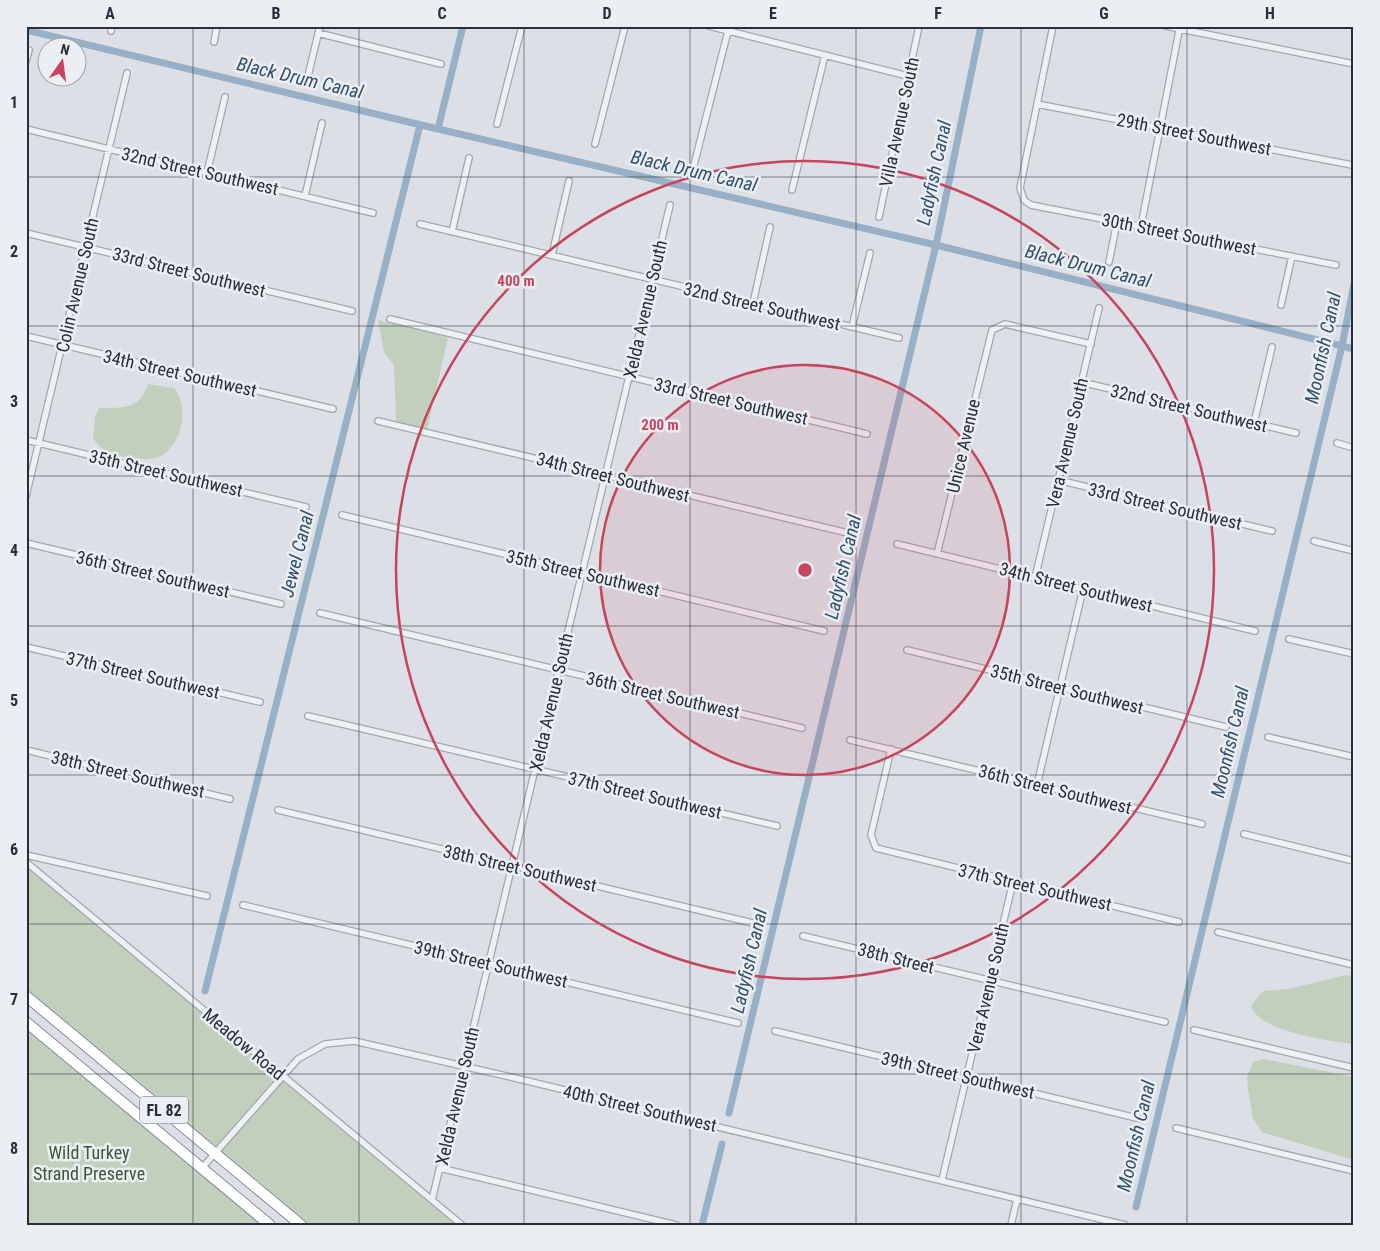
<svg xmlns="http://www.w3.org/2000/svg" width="1380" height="1251" font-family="'Roboto Condensed',sans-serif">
	<rect width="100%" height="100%" fill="#dce0e6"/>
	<!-- green -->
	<path fill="#c2cfbd" d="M 378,320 C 402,328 425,327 448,338 L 426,434 L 414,432 L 396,420 L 394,366 L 384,352 Z
		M 148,384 L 174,388 C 189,407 183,440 164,454 C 153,464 116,457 104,450 C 100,447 96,442 93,439 L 95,417 L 99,408 C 123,407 139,411 148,384 Z
		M 26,866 L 468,1225 L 308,1225 L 26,991 Z
		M 1346,975 L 1354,977 L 1354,1044 C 1329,1041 1258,1031 1251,1006 L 1263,991 L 1288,989 Z
		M 26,1027 L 264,1225 L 26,1225 Z
		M 1264,1059 L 1354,1077 L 1354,1160 L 1262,1132 L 1253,1119 L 1248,1090 L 1247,1077 L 1253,1062 Z"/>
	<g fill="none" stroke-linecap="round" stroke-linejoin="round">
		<!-- canal -->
		<path stroke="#98afc5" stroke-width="7" d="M 26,30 L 438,129 L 936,245 L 1354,349
			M 438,129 L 463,26
			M 205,991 L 420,125
			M 729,1113 L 936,245 L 981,26
			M 1136,1207 L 1342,346 L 1354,284
			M 702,1225 L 722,1144"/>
		<defs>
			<path id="street" d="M 709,26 L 908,76
				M 1053,26 L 1020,188 L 1024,200 L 1031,205 L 1336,265
				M 1166,26 L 1354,64
				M 111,31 L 112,26
				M 318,33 L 441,64
				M 214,42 L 217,26
				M 26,61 L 29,50
				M 308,76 L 320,26
				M 1037,104 L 1352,165
				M 497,124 L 522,26
				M 26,129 L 373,213
				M 595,144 L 625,26
				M 694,165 L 728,31
				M 207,173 L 225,97
				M 792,190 L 825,55
				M 305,196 L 322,123
				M 879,217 L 919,26
				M 420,224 L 899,338
				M 1141,226 L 1180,26
				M 452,232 L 469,158
				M 26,233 L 352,311
				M 552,255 L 569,181
				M 1109,262 L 1117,222
				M 753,303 L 770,227
				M 1281,305 L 1292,256
				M 390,319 L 867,434
				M 852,327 L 870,253
				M 26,336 L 333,409
				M 1081,382 L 1296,433
				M 378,421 L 848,533
				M 1254,423 L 1272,347
				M 26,440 L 306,507
				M 1337,443 L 1354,448
				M 1058,480 L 1272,531
				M 26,496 L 127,73
				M 342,515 L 824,631
				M 1314,541 L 1354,551
				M 26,543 L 281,604
				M 897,544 L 1255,631
				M 937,554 L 992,330 L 1005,324 L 1091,344
				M 1035,578 L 1099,308
				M 320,613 L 802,728
				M 1289,639 L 1354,654
				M 26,647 L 260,702
				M 907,650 L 1226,727
				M 308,716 L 777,826
				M 1268,737 L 1354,757
				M 850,740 L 1202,824
				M 891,749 L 871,835 L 876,848 L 1179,922
				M 26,750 L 230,799
				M 1037,785 L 1083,589
				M 278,810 L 761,925
				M 1244,834 L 1354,861
				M 26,855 L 207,896
				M 26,862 L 462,1225
				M 243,905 L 738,1023
				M 1218,932 L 1354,965
				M 803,936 L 1165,1022
				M 1194,1030 L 1354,1068
				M 775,1031 L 1141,1119
				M 1176,1128 L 1354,1171
				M 202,1168 L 298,1059 L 325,1044 L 354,1041 L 519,1079 L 1125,1225
				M 440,1168 L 676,1225
				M 942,1180 L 1013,882
				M 432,1200 L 670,205
				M 1011,1225 L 1017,1199"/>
			<path id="highway" d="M 26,996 L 301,1225
				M 26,1022 L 270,1225"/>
		</defs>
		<!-- street casing -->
		<use href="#street" stroke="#a2a7af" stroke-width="8"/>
		<!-- highway casing -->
		<use href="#highway" stroke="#848e9c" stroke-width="12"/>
		<!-- street -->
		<use href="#street" stroke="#eef1f4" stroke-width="5.5"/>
		<!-- highway -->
		<use href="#highway" stroke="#fff" stroke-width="10"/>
	</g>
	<!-- grid -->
	<path fill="none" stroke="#262f3b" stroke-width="1" stroke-opacity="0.55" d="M 193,26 L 193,1225M 359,26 L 359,1225M 524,26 L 524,1225M 690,26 L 690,1225M 856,26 L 856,1225M 1021,26 L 1021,1225M 1187,26 L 1187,1225M 26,177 L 1354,177M 26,326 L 1354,326M 26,476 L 1354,476M 26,626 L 1354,626M 26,775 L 1354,775M 26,924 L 1354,924M 26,1074 L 1354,1074"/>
	<!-- distance rings -->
	<circle cx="805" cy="570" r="205" fill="#c8435c" fill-opacity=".12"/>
	<g fill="none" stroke="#c8435c" stroke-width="2.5">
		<circle cx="805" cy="570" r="205"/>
		<circle cx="805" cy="570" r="409"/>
	</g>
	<g text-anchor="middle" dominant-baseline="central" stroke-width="5" stroke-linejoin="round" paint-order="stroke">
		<!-- shield labels -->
		<rect fill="#ebeff4" stroke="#616972" stroke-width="1" x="140" y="1096.5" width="48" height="27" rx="4"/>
		<g font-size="16" font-weight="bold" fill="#262f3b">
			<text x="164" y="1110">FL 82</text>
		</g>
		<!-- street labels -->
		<g font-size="18" fill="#262f3b" stroke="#ebeff4">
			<text transform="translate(899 122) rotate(-78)">Villa Avenue South</text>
			<text transform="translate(1194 134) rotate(11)">29th Street Southwest</text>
			<text transform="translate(200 171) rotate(13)">32nd Street Southwest</text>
			<text transform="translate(1179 234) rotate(11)">30th Street Southwest</text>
			<text transform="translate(189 272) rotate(14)">33rd Street Southwest</text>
			<text transform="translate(77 285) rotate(-77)">Colin Avenue South</text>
			<text transform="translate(762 306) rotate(13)">32nd Street Southwest</text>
			<text transform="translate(645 309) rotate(-77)">Xelda Avenue South</text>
			<text transform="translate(180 373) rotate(13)">34th Street Southwest</text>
			<text transform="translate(731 401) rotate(13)">33rd Street Southwest</text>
			<text transform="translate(1189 408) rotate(13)">32nd Street Southwest</text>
			<text transform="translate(1067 443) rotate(-77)">Vera Avenue South</text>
			<text transform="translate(963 446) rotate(-77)">Unice Avenue</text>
			<text transform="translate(166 473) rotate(13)">35th Street Southwest</text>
			<text transform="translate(613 477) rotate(14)">34th Street Southwest</text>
			<text transform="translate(1165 506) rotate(13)">33rd Street Southwest</text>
			<text transform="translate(583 573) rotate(13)">35th Street Southwest</text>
			<text transform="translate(153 574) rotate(13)">36th Street Southwest</text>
			<text transform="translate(1076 587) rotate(14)">34th Street Southwest</text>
			<text transform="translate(143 675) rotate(13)">37th Street Southwest</text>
			<text transform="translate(1067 689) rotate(14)">35th Street Southwest</text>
			<text transform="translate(663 695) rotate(13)">36th Street Southwest</text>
			<text transform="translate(551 702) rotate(-77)">Xelda Avenue South</text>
			<text transform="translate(128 774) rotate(13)">38th Street Southwest</text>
			<text transform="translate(1055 789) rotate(14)">36th Street Southwest</text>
			<text transform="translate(645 795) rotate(13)">37th Street Southwest</text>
			<text transform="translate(520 868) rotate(13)">38th Street Southwest</text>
			<text transform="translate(1035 887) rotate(13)">37th Street Southwest</text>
			<text transform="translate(896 958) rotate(14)">38th Street</text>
			<text transform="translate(491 964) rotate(13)">39th Street Southwest</text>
			<text transform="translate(988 988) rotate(-77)">Vera Avenue South</text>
			<text transform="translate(244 1044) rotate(40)">Meadow Road</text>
			<text transform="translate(958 1075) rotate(13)">39th Street Southwest</text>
			<text transform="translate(457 1096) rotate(-77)">Xelda Avenue South</text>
			<text transform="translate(640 1108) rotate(13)">40th Street Southwest</text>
		</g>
		<!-- park labels -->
		<g font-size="18" fill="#3c5634" stroke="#ebeff4">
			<text x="89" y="1152">Wild Turkey<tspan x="89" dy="21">Strand Preserve</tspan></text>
		</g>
		<!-- water labels -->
		<g font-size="19" font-style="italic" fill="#324f6d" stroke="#ebeff4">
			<text transform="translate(300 78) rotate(13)">Black Drum Canal</text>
			<text transform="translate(694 171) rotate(13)">Black Drum Canal</text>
			<text transform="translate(934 173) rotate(-78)">Ladyfish Canal</text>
			<text transform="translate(1088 266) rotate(14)">Black Drum Canal</text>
			<text transform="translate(1323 348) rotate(-78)">Moonfish Canal</text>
			<text transform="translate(297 554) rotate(-76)">Jewel Canal</text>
			<text transform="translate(843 567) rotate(-77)">Ladyfish Canal</text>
			<text transform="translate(1230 742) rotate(-77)">Moonfish Canal</text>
			<text transform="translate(749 961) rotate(-77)">Ladyfish Canal</text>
			<text transform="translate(1136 1136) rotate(-77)">Moonfish Canal</text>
		</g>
	</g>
	<circle cx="805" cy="570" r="8" fill="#c8435c" stroke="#ebeff4" stroke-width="2.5"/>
	<g font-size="15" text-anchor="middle" font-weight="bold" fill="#c8435c" stroke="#ebeff4" stroke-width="5" stroke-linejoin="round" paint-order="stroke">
		<text x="516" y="286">400 m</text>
		<text x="660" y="430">200 m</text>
	</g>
	<!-- border -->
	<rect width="1380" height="1251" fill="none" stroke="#ebeff4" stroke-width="55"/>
	<!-- north arrow -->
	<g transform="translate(62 62) rotate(14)"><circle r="24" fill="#ebeff4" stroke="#9ca2aa"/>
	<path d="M0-4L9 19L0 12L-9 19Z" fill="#c8435c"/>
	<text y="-8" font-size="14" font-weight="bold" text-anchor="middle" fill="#262f3b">N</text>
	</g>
	<rect x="28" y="28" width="1324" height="1196" fill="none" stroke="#262f3b" stroke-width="2"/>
	<g font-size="16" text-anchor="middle" font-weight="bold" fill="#262f3b">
		<text x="110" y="19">A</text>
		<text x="276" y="19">B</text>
		<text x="442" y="19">C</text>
		<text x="607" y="19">D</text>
		<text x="773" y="19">E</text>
		<text x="938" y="19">F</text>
		<text x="1104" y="19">G</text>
		<text x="1270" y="19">H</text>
		<text x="14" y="108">1</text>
		<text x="14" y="257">2</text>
		<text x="14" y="407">3</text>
		<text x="14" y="556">4</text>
		<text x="14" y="706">5</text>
		<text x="14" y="855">6</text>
		<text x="14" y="1005">7</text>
		<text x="14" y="1154">8</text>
	</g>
</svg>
